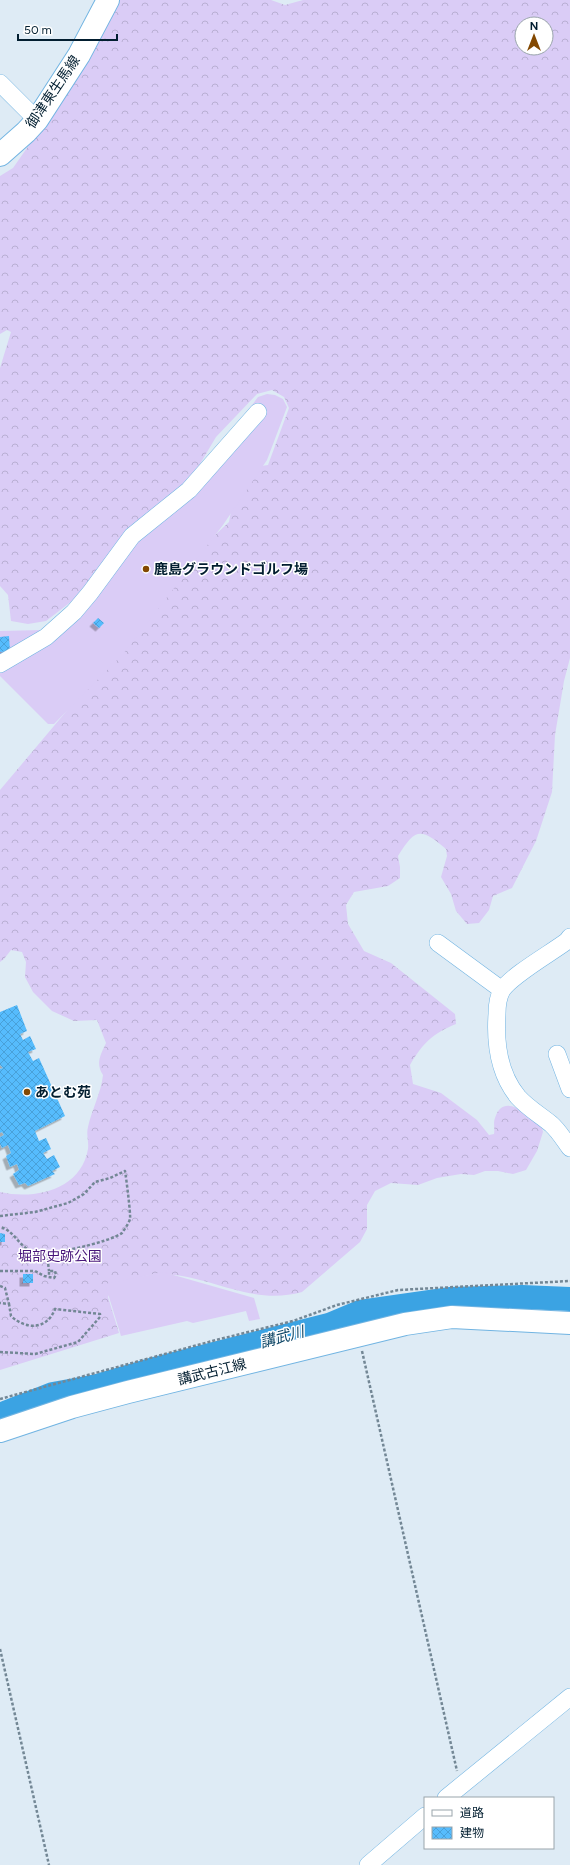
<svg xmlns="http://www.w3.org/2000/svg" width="570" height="1865" font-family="Figtree,'Noto Sans JP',sans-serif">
	<defs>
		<pattern id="forest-crowns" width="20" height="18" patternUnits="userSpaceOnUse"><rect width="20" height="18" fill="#daccf6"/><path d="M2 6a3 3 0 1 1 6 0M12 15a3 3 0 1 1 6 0" fill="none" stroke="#b9afd3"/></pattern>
		<pattern id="building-cross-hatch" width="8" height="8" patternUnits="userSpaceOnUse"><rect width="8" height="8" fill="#57bcfd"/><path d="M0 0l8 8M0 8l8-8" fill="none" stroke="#4aa1d9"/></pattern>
		<filter id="shadow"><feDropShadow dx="-3.5" dy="3.5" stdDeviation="0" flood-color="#0004"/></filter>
	</defs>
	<rect width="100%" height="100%" fill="#deebf5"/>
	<!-- forest -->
	<path fill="url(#forest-crowns)" fill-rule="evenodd" d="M 118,0 L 271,0 L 285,5 L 303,0 L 570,0 L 570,658 L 564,681 L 555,735 L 552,792 L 536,841 L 512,888 L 493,896 L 489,910 L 479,923 L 467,924 L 456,911 L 451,894 L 441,877 L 447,856 L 446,849 C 421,827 415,828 398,856 L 400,867 L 400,878 L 388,886 L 354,892 L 346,905 L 348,924 L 364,951 L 391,963 L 455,1014 L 456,1024 C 432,1034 423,1043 410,1065 L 413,1084 L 441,1093 L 477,1120 L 489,1135 L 494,1134 C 495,1129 493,1123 495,1118 C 503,1092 527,1114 541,1124 L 543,1132 L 537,1151 L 526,1170 L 513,1174 L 498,1171 L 485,1171 L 474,1175 L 461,1174 L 437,1178 L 418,1185 L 391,1183 L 375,1191 L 367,1205 L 367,1229 L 360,1242 L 302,1292 C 249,1307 207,1272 156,1274 C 144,1275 124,1284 112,1288 L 108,1297 L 119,1333 L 0,1370 L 0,1192 C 35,1200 81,1190 88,1149 C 89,1142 86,1134 88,1127 C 92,1109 101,1093 103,1075 C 95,1063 101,1054 106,1043 L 97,1020 L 74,1021 L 52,1011 L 33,992 L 25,977 L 26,962 L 22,952 L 11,950 L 4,959 L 0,962 L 0,790 L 214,536 L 229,522 L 232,506 L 254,467 L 268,465 L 289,408 L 284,397 L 272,390 L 257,394 L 216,437 L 197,469 L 81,594 L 46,621 L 28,624 L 11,621 L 8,595 L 0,586 L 0,368 L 11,332 L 7,330 L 0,334 L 0,176 L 13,168 L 89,59 ZM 522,24 L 546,24 L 546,48 L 522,48 Z"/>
	<!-- garden -->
	<path fill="#daccf6" d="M 267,394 L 275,395 L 283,399 L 287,407 L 267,460 L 223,525 L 123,654 L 54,724 L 48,724 L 0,676 L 0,631 L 43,630 L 82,597 L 206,466 L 258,397 Z
		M 163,1272 L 254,1298 L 260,1319 L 249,1321 L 246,1311 L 193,1323 L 187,1321 L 121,1336 L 105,1284 Z"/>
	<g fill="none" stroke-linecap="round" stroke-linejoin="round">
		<!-- river -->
		<path stroke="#3ba3e3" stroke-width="24" d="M 0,1415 L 53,1394 L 97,1386 L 151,1370 L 329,1325 L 360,1312 L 451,1299 L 522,1297 L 570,1299"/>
	</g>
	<!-- building -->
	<path fill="url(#building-cross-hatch)" filter="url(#shadow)" d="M 98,618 L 104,623 L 99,628 L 93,623 Z
		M 9,636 L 10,651 L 0,652 L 0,637 Z
		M 17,1005 L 27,1031 L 20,1034 L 23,1040 L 30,1036 L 36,1049 L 28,1052 L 33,1061 L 39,1058 L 65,1116 L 35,1131 L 39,1141 L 46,1138 L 51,1149 L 43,1153 L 47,1159 L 54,1155 L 60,1167 L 52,1171 L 55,1174 L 28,1186 L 25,1183 L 19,1185 L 13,1174 L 19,1170 L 17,1164 L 10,1167 L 6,1156 L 11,1153 L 8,1145 L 2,1148 L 0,1144 L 0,1137 L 4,1135 L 2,1132 L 0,1133 L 0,1069 L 3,1068 L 0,1065 L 0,1012 Z
		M 0,1233 L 5,1234 L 5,1242 L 0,1242 Z
		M 23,1274 L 33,1274 L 33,1283 L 23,1283 Z"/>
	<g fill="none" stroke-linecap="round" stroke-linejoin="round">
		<defs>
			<path id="minor" d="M 0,83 L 37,120
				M 0,664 L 46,637 L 74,612 L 90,593 L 132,536 L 189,490 L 258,412
				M 570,937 L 567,941 C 551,953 512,975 502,990 C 498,997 497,1006 497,1014 C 495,1043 499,1074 518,1097 C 528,1108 540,1115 551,1124 C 559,1131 564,1140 570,1148
				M 438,943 L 502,990
				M 557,1054 L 570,1089
				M 446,1798 L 570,1697
				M 368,1865 L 425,1816"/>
			<path id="major" d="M 0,155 L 26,132 L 37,120 L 79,55 L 108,0
				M 0,1431 L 72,1407 L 128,1392 L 405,1324 L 452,1317 L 570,1323"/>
		</defs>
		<!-- minor casing -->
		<use href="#minor" stroke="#71b4e2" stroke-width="18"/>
		<!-- major casing -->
		<use href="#major" stroke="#71b4e2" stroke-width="24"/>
		<!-- path -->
		<path stroke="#738795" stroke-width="2.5" stroke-dasharray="3 2" stroke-linecap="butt" d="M 0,1216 L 35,1212 L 68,1203 L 84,1194 L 95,1182 L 110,1178 L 125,1171 C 126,1176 131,1216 130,1219 C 129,1223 124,1230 122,1233 C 110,1242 47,1257 33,1252 C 19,1247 14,1230 0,1227
			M 47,1254 L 49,1271
			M 0,1271 L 35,1271 L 44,1276 L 54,1278 L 56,1275 L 55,1271 L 49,1271 L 49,1276
			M 0,1286 L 5,1288 L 9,1304 L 0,1303
			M 362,1351 L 457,1771
			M 0,1352 L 35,1354 L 78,1342 L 100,1317 L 100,1314 L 55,1309 C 47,1330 26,1330 11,1316 L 9,1304
			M 0,1399 L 216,1340 L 293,1321 L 337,1305 L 398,1290 L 570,1281
			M 0,1649 L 49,1865"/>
		<!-- minor -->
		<use href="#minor" stroke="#fff" stroke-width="17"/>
		<!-- major -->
		<use href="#major" stroke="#fff" stroke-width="22"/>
	</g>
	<!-- markers -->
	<g fill="#834801" stroke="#fff" stroke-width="1.5">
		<circle cx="146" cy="569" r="4"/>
		<circle cx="27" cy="1092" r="4"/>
	</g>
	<g text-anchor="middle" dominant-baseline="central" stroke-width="3" stroke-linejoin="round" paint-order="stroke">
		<!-- street labels -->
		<g font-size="14" fill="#021e30" stroke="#fff">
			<text transform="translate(53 92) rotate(-56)">御津東生馬線</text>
			<text transform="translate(212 1372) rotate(-14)">講武古江線</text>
		</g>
		<!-- poi labels -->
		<g font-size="14" font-weight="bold" fill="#021e30" stroke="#fff" text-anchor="start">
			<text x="154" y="569">鹿島グラウンドゴルフ場</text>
			<text x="35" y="1092">あとむ苑</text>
		</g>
		<!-- park labels -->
		<g font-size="14" fill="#47157a" stroke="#fff">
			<text x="60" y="1256">堀部史跡公園</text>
		</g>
		<!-- water labels -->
		<g font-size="15" font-style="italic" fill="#0e4666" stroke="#fff">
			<text transform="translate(282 1337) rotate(-15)">講武川</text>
		</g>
	</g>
	<!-- legend -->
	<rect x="424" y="1797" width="130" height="52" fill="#ffffff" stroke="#9aa5ac"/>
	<rect x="432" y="1810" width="20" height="6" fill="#ffffff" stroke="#9aa5ac"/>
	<text x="460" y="1817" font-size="12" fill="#021e30">道路</text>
	<rect x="432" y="1827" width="20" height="12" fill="url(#building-cross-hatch)" stroke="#9aa5ac"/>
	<text x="460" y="1837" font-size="12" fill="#021e30">建物</text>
	<!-- north arrow -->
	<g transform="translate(534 36)"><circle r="19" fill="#ffffff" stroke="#9aa5ac"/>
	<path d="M0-3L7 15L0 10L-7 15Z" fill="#834801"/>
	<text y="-6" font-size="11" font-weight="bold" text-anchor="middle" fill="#021e30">N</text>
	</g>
	<!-- scale -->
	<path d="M18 34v6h99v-6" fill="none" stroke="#021e30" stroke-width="2"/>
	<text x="24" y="34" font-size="12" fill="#021e30" stroke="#ffffff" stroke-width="3" paint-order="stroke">50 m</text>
</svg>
